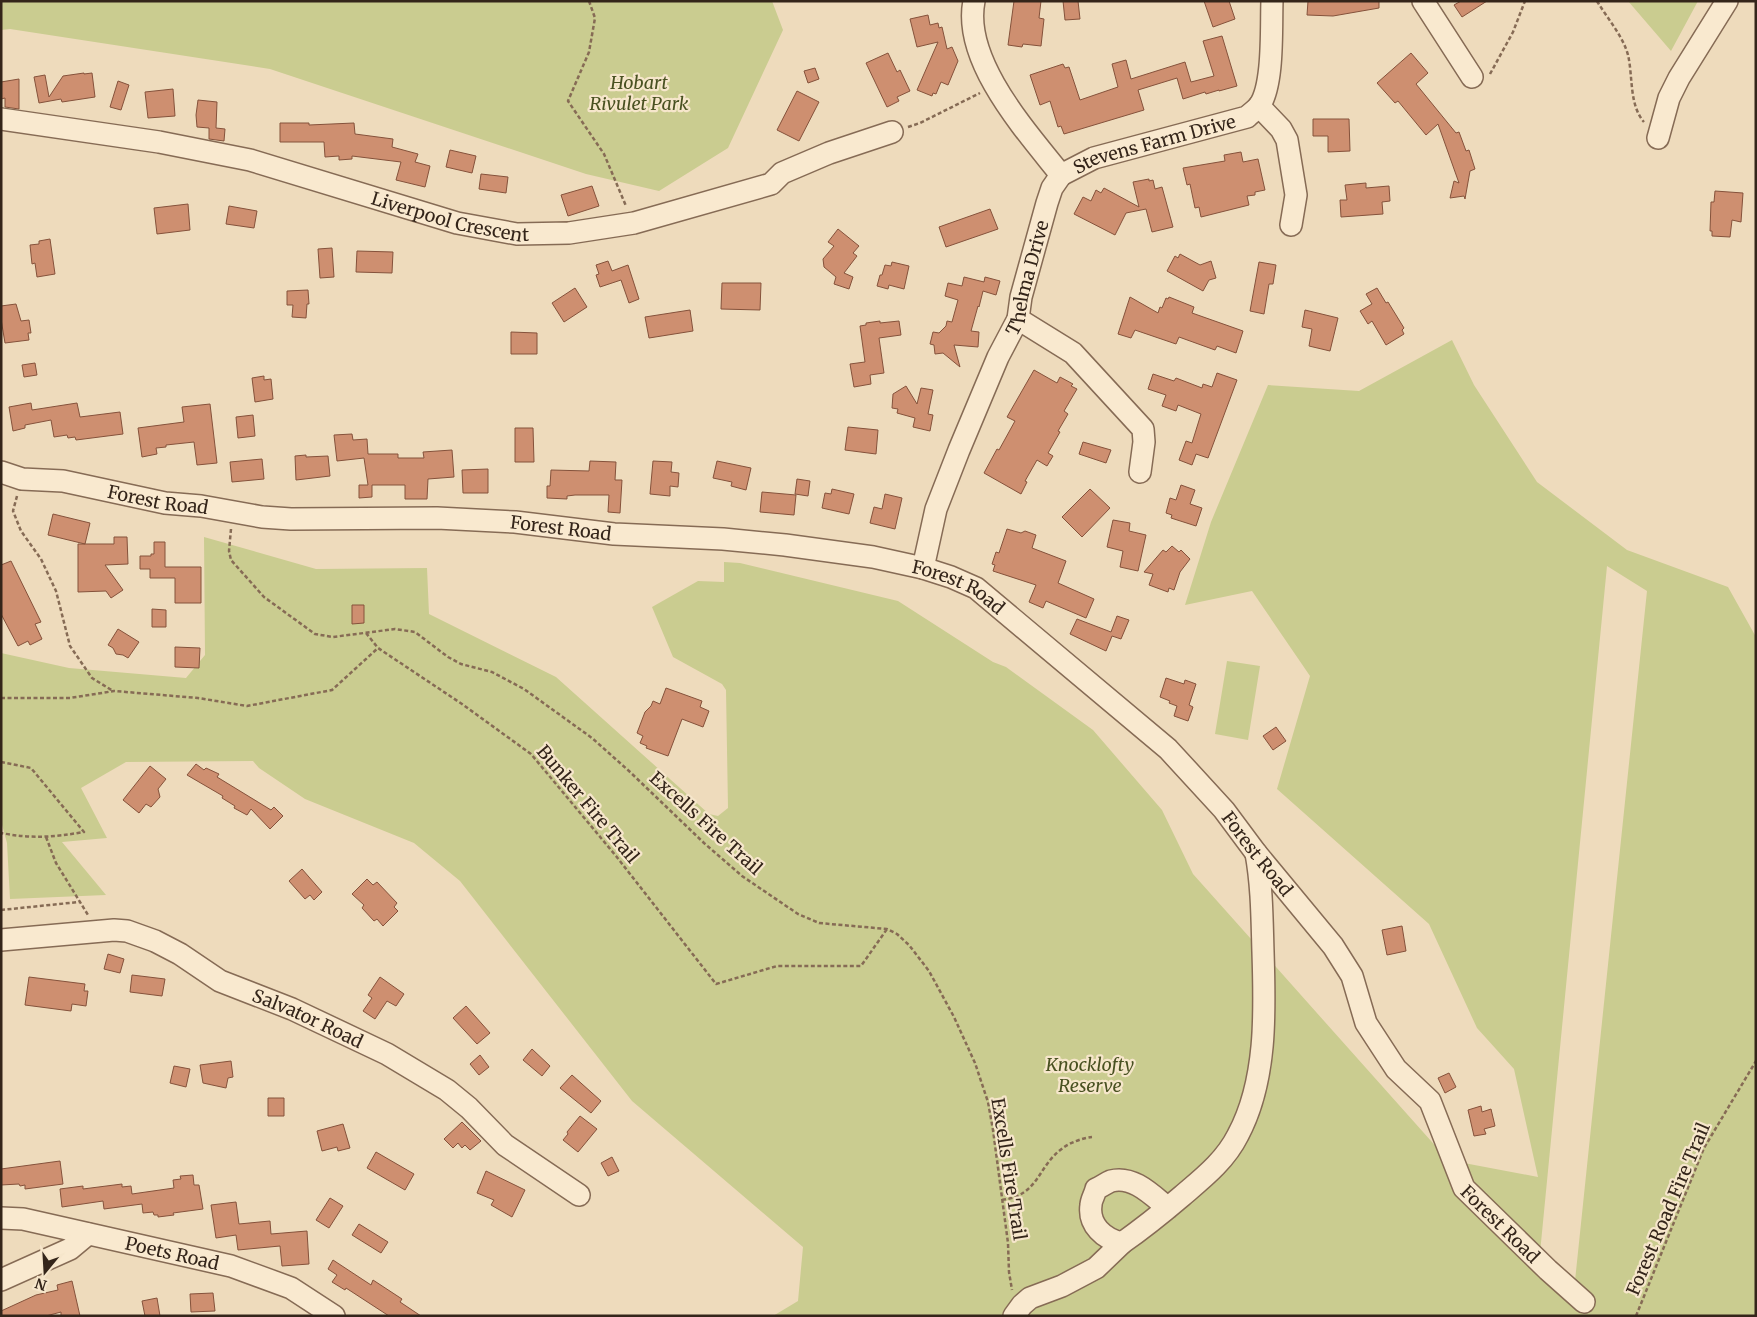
<svg xmlns="http://www.w3.org/2000/svg" width="1757" height="1317" font-family="Merriweather,serif">
	<rect width="100%" height="100%" fill="#eedbbc"/>
	<!-- green -->
	<path fill="#cacc90" fill-rule="evenodd" d="M 1,1 L 772,1 L 783,30 L 728,148 L 659,191 L 586,174 L 270,69 L 10,29 L 1,30 Z
		M 1628,1 L 1698,1 L 1671,51 Z
		M 1452,340 L 1474,385 L 1537,482 L 1627,550 L 1728,587 L 1756,637 L 1756,1316 L 773,1316 L 798,1301 L 803,1247 L 632,1101 L 460,881 L 414,843 L 305,799 L 259,768 L 253,761 L 126,762 L 81,788 L 107,838 L 62,842 L 106,895 L 10,899 L 7,843 L 1,821 L 1,653 L 69,668 L 186,678 L 205,655 L 204,537 L 316,569 L 427,568 L 429,614 L 556,677 L 709,814 L 718,816 L 728,808 L 726,690 L 722,684 L 673,657 L 652,607 L 698,581 L 724,582 L 724,562 L 740,563 L 898,601 L 993,662 L 1006,667 L 1093,730 L 1162,810 L 1193,874 L 1448,1160 L 1538,1177 L 1514,1069 L 1477,1028 L 1429,924 L 1277,789 L 1310,676 L 1252,591 L 1185,605 L 1211,522 L 1268,385 L 1359,391 ZM 1607,566 L 1647,591 L 1573,1300 L 1539,1263 Z
		M 1227,661 L 1260,666 L 1248,740 L 1215,734 Z"/>
	<!-- building -->
	<path fill="#ce8f70" stroke="#85523b" d="M 1014,1 L 1041,1 L 1039,18 L 1044,19 L 1041,46 L 1023,44 L 1022,47 L 1008,45 Z
		M 1063,1 L 1078,1 L 1080,19 L 1065,20 Z
		M 1204,1 L 1229,1 L 1235,19 L 1213,27 Z
		M 1308,1 L 1379,1 L 1379,8 L 1333,16 L 1307,15 Z
		M 1461,1 L 1487,1 L 1462,17 L 1454,5 Z
		M 928,15 L 930,25 L 938,23 L 939,28 L 942,27 L 947,49 L 952,47 L 958,61 L 948,85 L 941,82 L 936,94 L 933,93 L 932,96 L 917,90 L 938,42 L 917,47 L 910,19 Z
		M 1222,36 L 1237,86 L 1219,91 L 1219,90 L 1206,94 L 1205,92 L 1183,99 L 1177,78 L 1138,90 L 1144,110 L 1064,134 L 1061,126 L 1058,127 L 1050,101 L 1040,105 L 1030,75 L 1063,64 L 1065,68 L 1069,67 L 1080,100 L 1118,87 L 1112,64 L 1126,60 L 1131,79 L 1185,62 L 1191,82 L 1214,76 L 1203,41 Z
		M 888,53 L 897,72 L 900,70 L 910,91 L 897,97 L 899,101 L 887,107 L 866,63 Z
		M 1411,53 L 1428,73 L 1416,84 L 1456,133 L 1459,132 L 1466,151 L 1469,150 L 1475,169 L 1470,171 L 1465,199 L 1464,196 L 1450,198 L 1454,181 L 1459,183 L 1438,124 L 1426,135 L 1398,101 L 1395,103 L 1377,83 Z
		M 815,68 L 819,79 L 808,83 L 804,71 Z
		M 84,73 L 84,74 L 92,73 L 95,97 L 62,102 L 61,99 L 39,103 L 34,77 L 45,75 L 49,97 L 63,76 Z
		M 19,79 L 19,109 L 5,107 L 5,98 L 1,99 L 1,82 Z
		M 118,81 L 129,85 L 121,110 L 110,107 Z
		M 173,89 L 175,116 L 148,118 L 145,92 Z
		M 797,91 L 819,102 L 799,141 L 777,130 Z
		M 198,100 L 217,102 L 216,128 L 225,129 L 224,141 L 209,139 L 209,128 L 197,127 L 196,115 Z
		M 1313,119 L 1349,119 L 1350,151 L 1328,152 L 1328,136 L 1313,136 Z
		M 280,123 L 309,123 L 309,125 L 354,123 L 355,134 L 393,139 L 392,147 L 418,154 L 415,162 L 430,166 L 425,187 L 396,180 L 401,162 L 352,156 L 352,159 L 339,160 L 339,156 L 325,157 L 324,142 L 280,142 Z
		M 450,150 L 476,156 L 472,173 L 446,167 Z
		M 1241,152 L 1243,162 L 1258,159 L 1265,190 L 1255,192 L 1255,195 L 1247,196 L 1249,205 L 1201,217 L 1199,207 L 1195,208 L 1190,184 L 1187,185 L 1183,168 L 1225,161 L 1224,155 Z
		M 481,174 L 508,177 L 506,193 L 479,189 Z
		M 1149,179 L 1149,181 L 1153,180 L 1155,189 L 1162,187 L 1173,227 L 1152,232 L 1146,209 L 1126,213 L 1115,235 L 1074,214 L 1083,197 L 1091,201 L 1096,190 L 1101,193 L 1104,188 L 1139,207 L 1133,182 Z
		M 1366,183 L 1366,188 L 1389,186 L 1390,201 L 1382,202 L 1383,214 L 1341,217 L 1340,200 L 1347,200 L 1345,185 Z
		M 592,186 L 599,206 L 568,216 L 561,195 Z
		M 1715,191 L 1743,193 L 1741,222 L 1732,220 L 1730,237 L 1712,236 L 1712,231 L 1710,231 L 1711,202 L 1714,202 Z
		M 188,204 L 190,230 L 157,234 L 154,208 Z
		M 229,206 L 257,211 L 254,228 L 226,224 Z
		M 990,209 L 998,229 L 946,247 L 939,227 Z
		M 838,229 L 859,246 L 853,253 L 857,256 L 844,273 L 853,277 L 849,289 L 834,284 L 836,277 L 824,267 L 823,259 L 834,246 L 828,242 Z
		M 50,239 L 55,274 L 37,277 L 35,263 L 32,264 L 30,245 L 39,244 L 39,241 Z
		M 332,248 L 334,277 L 320,278 L 318,249 Z
		M 357,251 L 393,252 L 392,273 L 356,272 Z
		M 1180,254 L 1200,265 L 1211,261 L 1216,278 L 1209,280 L 1203,291 L 1167,271 L 1175,256 L 1178,258 Z
		M 608,261 L 612,271 L 628,265 L 639,299 L 629,303 L 621,280 L 600,287 L 596,275 L 599,274 L 596,265 Z
		M 892,262 L 909,266 L 904,289 L 889,285 L 888,289 L 877,286 L 880,275 L 882,275 L 885,265 L 891,266 Z
		M 1259,262 L 1276,265 L 1273,284 L 1269,284 L 1264,314 L 1250,311 Z
		M 964,277 L 984,282 L 985,277 L 1000,281 L 996,295 L 983,291 L 979,307 L 978,306 L 971,331 L 979,332 L 978,347 L 954,345 L 960,367 L 943,353 L 935,354 L 934,345 L 930,344 L 933,332 L 939,333 L 946,326 L 947,321 L 952,322 L 958,300 L 945,296 L 948,283 L 962,286 Z
		M 722,283 L 761,283 L 760,310 L 721,309 Z
		M 575,288 L 587,307 L 564,322 L 552,303 Z
		M 1377,288 L 1386,303 L 1388,302 L 1404,328 L 1402,330 L 1404,334 L 1386,345 L 1372,321 L 1368,324 L 1360,311 L 1372,304 L 1366,294 Z
		M 308,290 L 309,304 L 307,304 L 306,318 L 292,317 L 293,305 L 287,305 L 287,291 Z
		M 1130,297 L 1158,313 L 1160,307 L 1162,308 L 1166,298 L 1168,299 L 1169,297 L 1194,307 L 1192,313 L 1243,331 L 1236,353 L 1217,346 L 1215,350 L 1179,337 L 1176,344 L 1135,330 L 1131,338 L 1118,334 Z
		M 16,304 L 21,321 L 29,320 L 31,333 L 28,333 L 29,340 L 5,343 L 1,319 L 1,306 Z
		M 690,310 L 693,331 L 649,338 L 645,317 Z
		M 1305,310 L 1338,318 L 1330,351 L 1309,346 L 1312,329 L 1302,327 Z
		M 880,321 L 880,323 L 899,321 L 901,335 L 879,338 L 884,373 L 870,375 L 871,384 L 854,387 L 850,364 L 865,362 L 860,326 L 866,325 L 866,323 Z
		M 511,332 L 537,333 L 537,354 L 511,354 Z
		M 35,363 L 37,375 L 24,377 L 22,365 Z
		M 1034,370 L 1057,383 L 1060,377 L 1073,384 L 1071,386 L 1077,389 L 1064,411 L 1068,414 L 1058,431 L 1060,432 L 1048,453 L 1053,456 L 1047,466 L 1037,460 L 1025,481 L 1027,482 L 1021,494 L 984,473 L 997,449 L 999,450 L 1015,421 L 1007,417 Z
		M 1217,373 L 1237,380 L 1208,458 L 1196,454 L 1192,465 L 1179,460 L 1186,441 L 1192,443 L 1201,414 L 1178,405 L 1176,411 L 1162,406 L 1166,395 L 1148,389 L 1153,374 L 1174,381 L 1176,378 L 1202,388 L 1203,384 L 1212,387 Z
		M 264,376 L 264,380 L 271,379 L 273,399 L 255,402 L 252,378 Z
		M 906,386 L 917,404 L 921,388 L 933,390 L 928,414 L 933,415 L 930,431 L 913,427 L 915,418 L 897,413 L 898,409 L 892,408 L 893,394 Z
		M 31,403 L 32,410 L 77,403 L 80,417 L 120,412 L 123,434 L 76,440 L 75,437 L 68,438 L 67,435 L 54,437 L 51,420 L 25,425 L 25,428 L 13,431 L 9,407 Z
		M 210,404 L 217,463 L 197,465 L 194,442 L 166,445 L 166,447 L 156,448 L 157,454 L 142,457 L 138,428 L 184,422 L 182,407 Z
		M 253,415 L 255,436 L 238,438 L 236,417 Z
		M 848,427 L 878,430 L 876,454 L 845,450 Z
		M 515,428 L 533,428 L 534,462 L 515,462 Z
		M 352,434 L 353,440 L 367,439 L 368,454 L 398,454 L 398,458 L 424,458 L 423,452 L 452,450 L 454,477 L 428,479 L 427,499 L 405,499 L 405,485 L 372,485 L 372,497 L 359,498 L 359,485 L 368,485 L 364,458 L 337,461 L 334,435 Z
		M 1083,442 L 1111,450 L 1106,463 L 1079,454 Z
		M 306,455 L 306,457 L 328,456 L 330,476 L 296,480 L 295,456 Z
		M 262,459 L 264,479 L 232,482 L 230,462 Z
		M 590,461 L 616,462 L 615,480 L 622,480 L 620,513 L 608,512 L 609,495 L 575,495 L 567,496 L 567,499 L 547,498 L 547,486 L 550,486 L 551,470 L 589,471 Z
		M 653,461 L 672,462 L 671,472 L 679,473 L 678,487 L 670,486 L 670,496 L 650,494 Z
		M 717,461 L 751,468 L 746,490 L 731,486 L 732,482 L 713,478 Z
		M 488,469 L 488,493 L 463,493 L 462,470 Z
		M 797,479 L 810,481 L 808,496 L 795,494 Z
		M 1181,485 L 1195,490 L 1190,504 L 1202,508 L 1196,526 L 1171,518 L 1172,515 L 1166,513 L 1170,498 L 1176,500 Z
		M 832,489 L 854,494 L 849,514 L 822,508 L 825,493 L 831,494 Z
		M 1090,489 L 1110,508 L 1082,537 L 1062,517 Z
		M 762,492 L 796,495 L 794,515 L 760,512 Z
		M 885,494 L 902,498 L 895,529 L 870,523 L 874,507 L 882,509 Z
		M 53,514 L 90,523 L 85,544 L 48,535 Z
		M 1113,520 L 1130,523 L 1129,531 L 1146,535 L 1138,571 L 1120,567 L 1123,551 L 1107,547 Z
		M 1007,529 L 1021,533 L 1025,531 L 1036,535 L 1032,548 L 1066,561 L 1058,583 L 1094,599 L 1086,618 L 1046,601 L 1043,608 L 1029,602 L 1036,585 L 993,571 L 995,565 L 992,564 L 996,552 L 999,553 Z
		M 114,537 L 127,537 L 128,564 L 105,565 L 123,590 L 111,598 L 106,591 L 78,592 L 78,544 L 114,544 Z
		M 154,542 L 165,542 L 165,567 L 201,567 L 201,603 L 175,603 L 175,578 L 150,578 L 150,569 L 140,569 L 140,556 L 151,556 L 151,554 L 154,554 Z
		M 1172,546 L 1179,552 L 1181,550 L 1190,559 L 1180,572 L 1174,590 L 1169,588 L 1168,592 L 1149,585 L 1153,574 L 1144,572 L 1163,550 L 1166,552 Z
		M 11,561 L 41,622 L 35,624 L 42,639 L 30,645 L 28,641 L 18,646 L 1,614 L 1,565 Z
		M 352,605 L 364,605 L 364,623 L 352,624 Z
		M 152,609 L 166,610 L 166,627 L 152,627 Z
		M 1117,616 L 1129,620 L 1121,639 L 1112,636 L 1106,651 L 1070,634 L 1077,619 L 1111,632 Z
		M 118,629 L 139,642 L 128,658 L 123,655 L 116,654 L 113,648 L 108,645 Z
		M 175,647 L 200,648 L 199,668 L 175,667 Z
		M 1166,678 L 1184,684 L 1185,680 L 1196,684 L 1189,705 L 1193,707 L 1188,721 L 1174,716 L 1177,706 L 1169,703 L 1170,701 L 1160,697 Z
		M 666,688 L 702,701 L 700,707 L 709,711 L 703,727 L 682,719 L 668,756 L 646,748 L 647,746 L 640,743 L 643,736 L 637,733 L 645,712 L 651,706 L 653,701 L 660,704 Z
		M 1276,727 L 1286,741 L 1273,750 L 1263,736 Z
		M 196,764 L 204,770 L 206,768 L 219,774 L 217,777 L 271,810 L 274,807 L 283,816 L 270,829 L 251,809 L 247,815 L 234,808 L 235,806 L 222,798 L 223,796 L 187,775 Z
		M 150,766 L 166,779 L 158,789 L 160,797 L 151,807 L 146,804 L 139,813 L 123,800 Z
		M 302,869 L 322,892 L 314,900 L 310,895 L 305,899 L 289,881 Z
		M 367,879 L 373,885 L 377,882 L 397,903 L 394,907 L 398,911 L 383,926 L 377,919 L 374,921 L 362,908 L 364,905 L 352,894 Z
		M 1402,926 L 1406,951 L 1387,955 L 1382,930 Z
		M 108,954 L 124,959 L 120,973 L 104,969 Z
		M 132,975 L 165,979 L 162,996 L 130,992 Z
		M 29,977 L 85,984 L 84,991 L 88,991 L 86,1006 L 72,1004 L 71,1011 L 25,1005 Z
		M 380,977 L 404,994 L 396,1006 L 387,1001 L 375,1019 L 363,1011 L 372,998 L 368,995 Z
		M 466,1006 L 490,1033 L 477,1044 L 453,1018 Z
		M 532,1049 L 550,1066 L 542,1076 L 523,1060 Z
		M 480,1055 L 489,1067 L 479,1075 L 470,1064 Z
		M 231,1061 L 233,1077 L 228,1078 L 226,1088 L 203,1083 L 200,1065 Z
		M 174,1066 L 190,1069 L 186,1087 L 170,1083 Z
		M 1449,1073 L 1456,1087 L 1445,1093 L 1438,1078 Z
		M 572,1075 L 601,1101 L 591,1113 L 560,1088 Z
		M 268,1098 L 284,1098 L 284,1116 L 268,1116 Z
		M 1481,1106 L 1482,1112 L 1491,1109 L 1495,1126 L 1484,1129 L 1486,1134 L 1474,1136 L 1468,1110 Z
		M 580,1116 L 597,1129 L 578,1152 L 563,1140 L 568,1134 L 567,1132 Z
		M 462,1122 L 481,1141 L 470,1150 L 465,1145 L 462,1148 L 458,1143 L 453,1148 L 444,1139 Z
		M 343,1124 L 350,1148 L 338,1151 L 337,1147 L 322,1151 L 317,1131 Z
		M 376,1152 L 414,1174 L 405,1190 L 367,1168 Z
		M 612,1157 L 619,1171 L 608,1176 L 601,1163 Z
		M 60,1161 L 63,1184 L 25,1189 L 25,1185 L 20,1186 L 19,1184 L 1,1185 L 1,1169 Z
		M 486,1171 L 525,1190 L 512,1217 L 491,1205 L 494,1200 L 477,1193 Z
		M 193,1175 L 194,1185 L 199,1185 L 203,1209 L 173,1213 L 174,1215 L 158,1217 L 158,1215 L 154,1215 L 153,1212 L 143,1213 L 142,1204 L 104,1209 L 103,1201 L 62,1207 L 60,1189 L 83,1186 L 83,1189 L 122,1184 L 122,1187 L 131,1186 L 132,1194 L 174,1188 L 173,1180 L 181,1179 L 180,1176 Z
		M 330,1198 L 343,1206 L 329,1228 L 316,1220 Z
		M 236,1202 L 239,1224 L 270,1221 L 271,1234 L 307,1231 L 309,1264 L 282,1266 L 280,1246 L 238,1250 L 236,1235 L 216,1238 L 211,1205 Z
		M 359,1224 L 388,1242 L 381,1253 L 352,1235 Z
		M 333,1260 L 371,1285 L 373,1280 L 402,1299 L 400,1302 L 421,1316 L 389,1316 L 346,1288 L 345,1290 L 332,1282 L 337,1275 L 328,1269 Z
		M 72,1281 L 80,1316 L 61,1316 L 61,1312 L 46,1316 L 1,1316 L 1,1311 L 36,1295 L 58,1290 L 57,1285 Z
		M 213,1293 L 215,1311 L 191,1312 L 190,1294 Z
		M 157,1298 L 160,1316 L 145,1316 L 142,1301 Z"/>
	<g fill="none" stroke-linecap="round" stroke-linejoin="round">
		<defs>
			<g id="minor">
				<path d="M 1423,1 L 1472,77"/>
				<path d="M 1259,106 L 1281,129 L 1287,140 L 1296,195 L 1291,225"/>
				<path id="s1" d="M 1,119 L 159,142 L 250,160 L 457,223 L 517,234 L 569,233 L 634,223 L 771,184 L 782,173 L 829,153 L 892,132"/>
				<path d="M 1658,138 L 1669,98 L 1679,78 L 1727,1"/>
				<path id="s2" d="M 1061,175 L 1094,158 L 1247,117 C 1251,113 1256,110 1259,106 C 1274,86 1271,27 1272,1"/>
				<path d="M 1018,319 L 1073,353 L 1143,429 L 1144,442 L 1140,472"/>
				<path id="s3" d="M 1,472 L 22,479 L 63,481 L 165,503 L 201,506 L 262,517 L 291,519 L 437,518 L 515,522 L 614,534 L 723,539 L 785,545 L 873,557 L 923,568 L 951,577 L 976,588 L 1168,749 L 1224,810 L 1256,853 L 1333,946 L 1352,976 L 1366,1023 L 1396,1069 L 1430,1101 L 1464,1188 L 1548,1270 L 1584,1302"/>
				<path id="s4" d="M 923,568 L 936,509 L 959,450 L 998,357 L 1018,319 L 1021,297 L 1047,203 L 1052,188 L 1061,175 C 1027,132 962,61 974,1"/>
				<path id="s5" d="M 1,940 L 114,930 L 127,931 L 155,941 L 180,954 L 220,981 L 292,1009 L 387,1054 L 447,1090 L 469,1108 L 505,1145 L 579,1195"/>
				<path d="M 1168,1208 C 1152,1195 1133,1175 1111,1181 C 1106,1183 1101,1187 1096,1189 C 1095,1194 1091,1200 1091,1205 C 1088,1225 1104,1239 1122,1243 C 1142,1229 1162,1213 1182,1196 C 1203,1178 1225,1161 1238,1135 C 1267,1081 1265,1012 1263,952 C 1262,919 1262,886 1256,853"/>
				<path id="s6" d="M 1,1218 L 23,1219 L 231,1266 L 291,1288 L 334,1316"/>
				<path d="M 1,1280 L 70,1249 L 88,1234"/>
				<path d="M 1014,1316 L 1022,1305 L 1030,1298 L 1062,1286 L 1096,1268 L 1122,1243"/>
			</g>
		</defs>
		<!-- minor casing -->
		<use href="#minor" stroke="#866b55" stroke-width="24"/>
		<!-- path -->
		<path stroke="#866b55" stroke-width="2.5" stroke-dasharray="4 2.5" stroke-linecap="butt" d="M 589,1 L 595,18 L 589,52 L 568,101 L 604,154 L 626,206
			M 1597,1 C 1607,18 1623,36 1628,55 C 1633,76 1629,105 1644,122
			M 1490,74 L 1513,32 L 1525,1
			M 908,127 L 920,123 L 980,93
			M 17,496 L 13,511 L 21,531 L 41,559 L 56,591 L 70,646 L 92,678 L 113,691
			M 231,529 L 229,551 L 231,560 L 264,597 L 315,634 L 333,637 L 395,629 L 415,632 L 448,657 L 461,664 L 492,672 L 524,689 L 592,738 L 629,771 L 704,843 L 742,876 L 798,914 L 819,923 L 887,929 L 897,934 L 909,945 L 929,971 L 954,1017 L 975,1063 L 988,1102 L 993,1130 L 1008,1243 L 1009,1272 L 1012,1290
			M 366,633 L 378,648 L 462,704 L 531,754 L 616,856 L 716,984 L 777,966 L 861,966 L 887,929
			M 1,698 L 70,698 L 114,691 L 198,698 L 247,706 L 332,690 L 378,648
			M 1,762 L 31,768 L 84,832 C 54,837 32,839 1,833
			M 46,837 L 56,863 L 88,915
			M 1,910 L 79,902
			M 1002,1200 C 1040,1195 1037,1166 1063,1148 C 1071,1142 1083,1138 1092,1137
			M 1636,1316 L 1704,1148 L 1756,1061"/>
		<!-- minor -->
		<use href="#minor" stroke="#f9e9cf" stroke-width="21"/>
	</g>
	<g text-anchor="middle" dominant-baseline="central" stroke-width="4.5" stroke-linejoin="round" paint-order="stroke">
		<!-- park labels -->
		<g font-size="18" font-style="italic" fill="#495121" stroke="#f6e6cb">
			<text x="639" y="82">Hobart<tspan x="639" dy="21">Rivulet Park</tspan></text>
			<text x="1090" y="1064">Knocklofty<tspan x="1090" dy="21">Reserve</tspan></text>
		</g>
		<!-- street labels -->
		<g font-size="18" fill="#34251a" stroke="#f6e6cb">
			<text stroke="none"><textPath href="#s2" startOffset="99">Stevens Farm Drive</textPath></text>
			<text stroke="none"><textPath href="#s1" startOffset="461">Liverpool Crescent</textPath></text>
			<text stroke="none"><textPath href="#s4" startOffset="310">Thelma Drive</textPath></text>
			<text stroke="none"><textPath href="#s3" startOffset="160">Forest Road</textPath></text>
			<text stroke="none"><textPath href="#s3" startOffset="565">Forest Road</textPath></text>
			<text stroke="none"><textPath href="#s3" startOffset="970">Forest Road</textPath></text>
			<text transform="translate(588 804) rotate(50)">Bunker Fire Trail</text>
			<text transform="translate(706 823) rotate(42)">Excells Fire Trail</text>
			<text stroke="none"><textPath href="#s3" startOffset="1375">Forest Road</textPath></text>
			<text stroke="none"><textPath href="#s5" startOffset="328">Salvator Road</textPath></text>
			<text transform="translate(1009 1169) rotate(81)">Excells Fire Trail</text>
			<text transform="translate(1668 1209) rotate(-67)">Forest Road Fire Trail</text>
			<text stroke="none"><textPath href="#s3" startOffset="1825">Forest Road</textPath></text>
			<text stroke="none"><textPath href="#s6" startOffset="175">Poets Road</textPath></text>
		</g>
	</g>
	<!-- border -->
	<rect width="1757" height="1317" fill="none" stroke="#34251a" stroke-width="5"/>
	<!-- north arrow -->
	<g transform="translate(45 1272) rotate(198)" stroke="#f6e6cb" stroke-width="4" paint-order="stroke">
	<path d="M0-4L9 19L0 12L-9 19Z" fill="#34251a"/>
	<text y="-8" font-size="14" font-weight="bold" text-anchor="middle" fill="#34251a">N</text>
	</g>
</svg>
